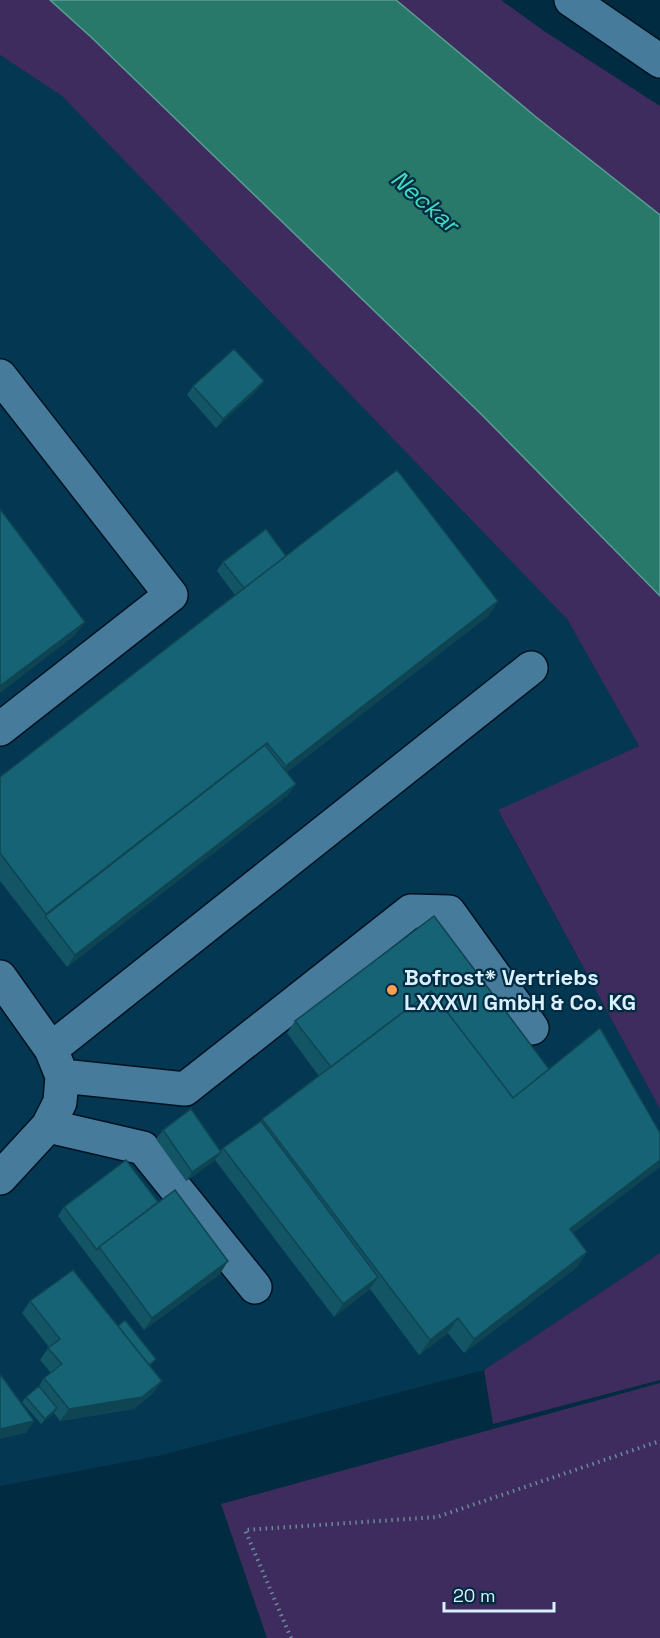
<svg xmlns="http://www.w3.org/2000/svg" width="660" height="1638" font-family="'Space Grotesk',sans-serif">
	<rect width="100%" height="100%" fill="#002b41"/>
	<!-- built -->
	<path fill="#043852" d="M 0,55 L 62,96 L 567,619 L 639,746 L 498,811 L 660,1109 L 660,1253 L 484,1370 L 162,1455 L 0,1486 Z"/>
	<!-- green -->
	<path fill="#3d2c5d" d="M 0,0 L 50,0 L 91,37 L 482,415 L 660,596 L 660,1109 L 498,810 L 639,746 L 567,619 L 62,96 L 0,55 Z
		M 396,0 L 501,0 L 544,31 L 660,106 L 660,215 L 536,117 Z
		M 660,1253 L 660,1380 L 493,1424 L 484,1370 Z
		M 660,1383 L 660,1638 L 267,1638 L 221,1504 Z"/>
	<!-- water -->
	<path fill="#287969" stroke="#5d9d96" stroke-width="1.5" d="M 50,0 L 396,0 L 536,117 L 660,215 L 660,596 L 482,415 L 91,37 Z"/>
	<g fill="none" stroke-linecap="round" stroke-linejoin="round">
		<defs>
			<path id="minor" d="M 571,0 L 660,61
				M 0,376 L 171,595 L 0,729
				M 0,977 L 51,1049 L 62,1076 L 60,1102 L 48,1126 L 0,1178
				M 51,1049 L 531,668
				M 62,1076 L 185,1089 L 411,911 L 449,912 L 532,1028
				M 48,1126 L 143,1148 L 255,1287"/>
		</defs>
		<!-- minor casing -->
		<use href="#minor" stroke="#001221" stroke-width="36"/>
		<!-- path -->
		<path stroke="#6a8b9d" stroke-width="4" stroke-dasharray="1.5 4.5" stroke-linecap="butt" d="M 291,1638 L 245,1530 L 437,1517 L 660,1441"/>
		<!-- minor -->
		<use href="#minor" stroke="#467b9b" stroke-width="33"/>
	</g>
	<!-- wall -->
	<path fill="#135565" d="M 264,381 L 257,390 L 216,428 L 187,395 L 193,386 Z
		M 286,556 L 498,601 L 488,616 L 287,772 L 296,784 L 287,796 L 67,967 L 0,881 L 0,777 L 235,595 L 217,571 L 223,562 Z
		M 295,1021 L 573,1233 L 587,1252 L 577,1267 L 464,1353 L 448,1333 L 419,1355 L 370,1289 L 334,1317 L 215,1160 L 223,1148 L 261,1121 L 262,1119 L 319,1076 L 287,1033 Z
		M 163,1130 L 221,1152 L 215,1160 L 186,1181 L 156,1139 Z
		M 158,1202 L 220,1274 L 144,1330 L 58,1216 L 64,1207 Z
		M 30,1301 L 118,1326 L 156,1359 L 150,1366 L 162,1381 L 153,1393 L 134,1409 L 60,1421 L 54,1413 L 41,1424 L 22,1402 L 26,1397 L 39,1386 L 44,1378 L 51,1373 L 40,1360 L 49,1347 L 22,1313 Z"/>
	<!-- shaded-wall -->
	<path fill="#0f4552" d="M 264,381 L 257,390 L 216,428 L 223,419 Z
		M 498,601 L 488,616 L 275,781 L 286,766 Z
		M 85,622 L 74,636 L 0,693 L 0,686 Z
		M 296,784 L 287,796 L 67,967 L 75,955 Z
		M 221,1152 L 215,1160 L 186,1181 L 192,1172 Z
		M 660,1160 L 660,1167 L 560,1243 L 570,1229 Z
		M 587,1252 L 577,1267 L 464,1353 L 474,1339 Z
		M 228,1261 L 220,1274 L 144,1330 L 152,1318 Z
		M 378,1277 L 370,1289 L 334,1317 L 343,1304 Z
		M 458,1318 L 448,1333 L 419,1355 L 430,1340 Z
		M 162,1381 L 153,1393 L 134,1409 L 60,1421 L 69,1409 Z
		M 57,1408 L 54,1413 L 41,1424 L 45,1419 Z
		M 34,1421 L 26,1433 L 0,1439 L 0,1429 Z"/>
	<!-- building -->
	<path fill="#166375" stroke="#0f4552" stroke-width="1.5" d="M 234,349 L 264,381 L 223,419 L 193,386 Z
		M 397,470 L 498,601 L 286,766 L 267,743 L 46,914 L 0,853 L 0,777 Z
		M 0,509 L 85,622 L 0,686 Z
		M 266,529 L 286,556 L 244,588 L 223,562 Z
		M 265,745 L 296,784 L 75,955 L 45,916 Z
		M 434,916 L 549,1069 L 513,1098 L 431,991 L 331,1067 L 295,1021 Z
		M 431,991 L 513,1098 L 600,1028 L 660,1133 L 660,1160 L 570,1229 L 587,1252 L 474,1339 L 458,1318 L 430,1340 L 262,1119 Z
		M 191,1109 L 221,1152 L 192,1172 L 163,1130 Z
		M 261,1121 L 378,1277 L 343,1304 L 223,1148 Z
		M 126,1160 L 158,1202 L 99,1247 L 97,1250 L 64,1207 Z
		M 175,1190 L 228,1261 L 152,1318 L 99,1247 Z
		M 73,1270 L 162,1381 L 142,1397 L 69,1409 L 44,1378 L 62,1364 L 48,1348 L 60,1339 L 30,1301 Z
		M 125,1320 L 156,1359 L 149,1365 L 118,1326 Z
		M 0,1374 L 34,1421 L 0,1429 Z
		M 39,1386 L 57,1408 L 45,1419 L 26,1397 Z"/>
	<!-- markers -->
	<circle fill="#fb9e51" stroke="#002b41" stroke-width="2" cx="392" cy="990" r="6"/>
	<g text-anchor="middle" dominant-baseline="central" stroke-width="4.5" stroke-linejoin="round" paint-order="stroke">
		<!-- poi labels -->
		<g font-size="22" font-weight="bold" fill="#daf0fe" stroke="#002b41" text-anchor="start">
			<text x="404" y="977">Bofrost* Vertriebs<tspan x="404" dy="25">LXXXVI GmbH &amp; Co. KG</tspan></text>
		</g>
		<!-- water labels -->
		<g font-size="24" font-style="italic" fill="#42dabe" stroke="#002b41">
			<text transform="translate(425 201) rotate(41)">Neckar</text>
		</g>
	</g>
	<!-- scale -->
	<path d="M444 1602v9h110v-9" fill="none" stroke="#daf0fe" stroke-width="3"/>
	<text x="453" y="1602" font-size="18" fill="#daf0fe" stroke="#002b41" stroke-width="4.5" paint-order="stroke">20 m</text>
</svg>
